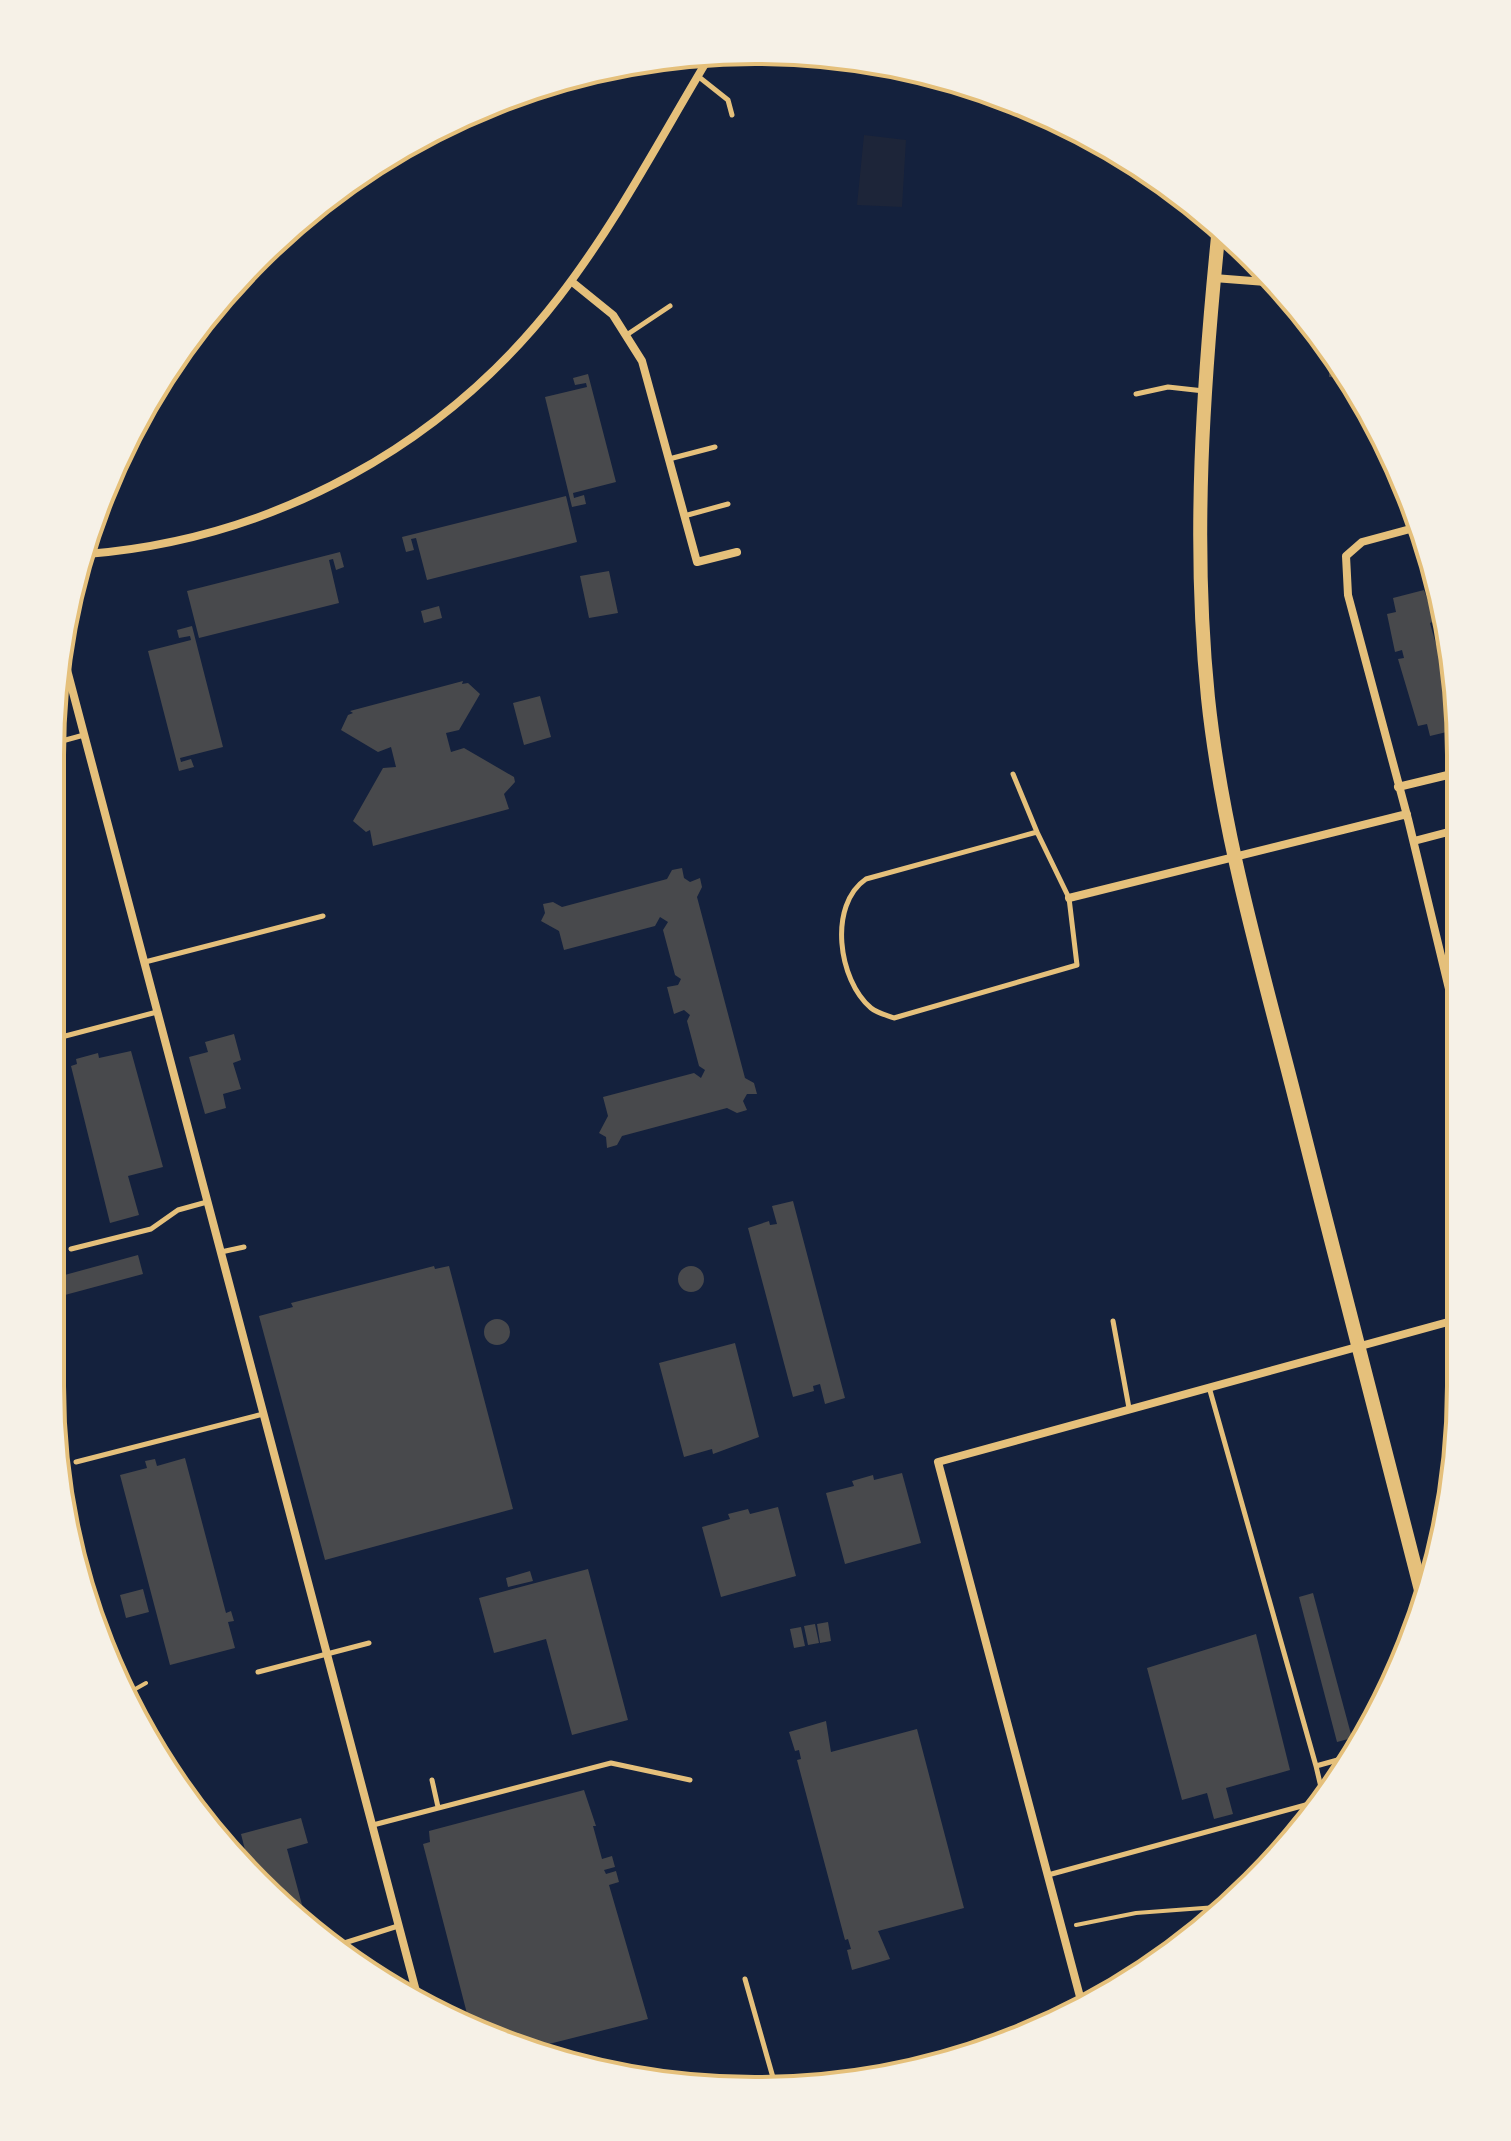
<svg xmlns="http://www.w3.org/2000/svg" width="1511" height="2141" font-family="'Libre Baskerville',serif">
	<rect width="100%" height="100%" fill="#14213d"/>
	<!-- green -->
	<path fill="#1d2539" d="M 864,135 L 906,140 L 902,207 L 857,205 Z"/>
	<!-- building -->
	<path fill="#48494c" d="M 1329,355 L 1344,378 L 1329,377 Z
		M 588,374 L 616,482 L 573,493 L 574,498 L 584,495 L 586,504 L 572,507 L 545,397 L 587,387 L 586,383 L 575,385 L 573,378 Z
		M 566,496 L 577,542 L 427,580 L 416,538 L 411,539 L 414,550 L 406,552 L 402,537 Z
		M 340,552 L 344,567 L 336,570 L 333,559 L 329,560 L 339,603 L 199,638 L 187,591 Z
		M 609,571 L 618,613 L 589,618 L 580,576 Z
		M 1424,590 L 1435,621 L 1430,623 L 1435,641 L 1455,703 L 1455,730 L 1430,736 L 1427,724 L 1418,726 L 1398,659 L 1404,658 L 1402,650 L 1395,652 L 1387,614 L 1396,612 L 1393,598 Z
		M 439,606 L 442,618 L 424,623 L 421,611 Z
		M 192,626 L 223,747 L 180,758 L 181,762 L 191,759 L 194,767 L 179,771 L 148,651 L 191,640 L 190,636 L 179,638 L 177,630 Z
		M 463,681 L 462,684 L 468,683 L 480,694 L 459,730 L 446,733 L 451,752 L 464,748 L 514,777 L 515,782 L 504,794 L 509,809 L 373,846 L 370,830 L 366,832 L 353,821 L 383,768 L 396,767 L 391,747 L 378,752 L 341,730 L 348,715 L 353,713 L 350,711 Z
		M 540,696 L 551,737 L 524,745 L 513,703 Z
		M 682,868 L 684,878 L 690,882 L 700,878 L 702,887 L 697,897 L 745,1078 L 754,1083 L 757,1094 L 747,1094 L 743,1101 L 747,1110 L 737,1113 L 727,1108 L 622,1136 L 617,1145 L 607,1148 L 606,1137 L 599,1133 L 608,1116 L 603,1097 L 694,1073 L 701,1078 L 705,1070 L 699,1066 L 687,1021 L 690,1015 L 684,1010 L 674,1014 L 667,987 L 678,985 L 681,979 L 675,975 L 663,930 L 668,922 L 660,917 L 655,926 L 564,950 L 559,931 L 541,921 L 545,913 L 543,904 L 553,902 L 562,907 L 667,879 L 672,870 Z
		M 234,1034 L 241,1060 L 233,1063 L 241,1089 L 223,1094 L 226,1108 L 205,1114 L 189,1057 L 208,1052 L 205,1042 Z
		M 131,1051 L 163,1167 L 128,1176 L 139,1215 L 110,1223 L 71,1066 L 77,1064 L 76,1059 L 98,1053 L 99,1058 Z
		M 793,1201 L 845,1398 L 825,1404 L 820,1384 L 813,1386 L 814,1391 L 793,1397 L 748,1228 L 769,1221 L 770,1225 L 777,1224 L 772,1206 Z
		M 138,1255 L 143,1274 L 50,1299 L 50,1279 Z
		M 434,1266 L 435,1269 L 449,1266 L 513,1509 L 325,1560 L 259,1316 L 293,1307 L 291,1303 L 299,1301 Z
		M678 1279a13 13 0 1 1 26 0a13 13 0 1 1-26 0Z
		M484 1332a13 13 0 1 1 26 0a13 13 0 1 1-26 0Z
		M 735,1343 L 759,1437 L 713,1454 L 712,1449 L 684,1457 L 659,1363 Z
		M 185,1458 L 226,1613 L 231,1611 L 234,1621 L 228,1622 L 235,1648 L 170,1665 L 120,1475 L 147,1468 L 145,1461 L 155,1459 L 157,1466 Z
		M 902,1473 L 921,1543 L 845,1564 L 826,1493 L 854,1486 L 852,1481 L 873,1475 L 874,1480 Z
		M 778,1507 L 796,1576 L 721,1597 L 702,1527 L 730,1519 L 728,1514 L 748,1509 L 750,1514 Z
		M 588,1569 L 628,1720 L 572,1735 L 546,1639 L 494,1653 L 479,1598 Z
		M 530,1571 L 533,1581 L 508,1587 L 506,1578 Z
		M 143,1589 L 149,1612 L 126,1618 L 120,1595 Z
		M 1313,1593 L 1352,1738 L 1337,1742 L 1299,1597 Z
		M 828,1622 L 831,1641 L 820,1643 L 817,1624 Z
		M 815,1624 L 819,1643 L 808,1645 L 804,1626 Z
		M 801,1627 L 805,1646 L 794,1648 L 790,1629 Z
		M 1256,1634 L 1290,1770 L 1226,1788 L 1233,1814 L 1214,1819 L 1207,1793 L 1182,1800 L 1147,1668 Z
		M 826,1721 L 831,1752 L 917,1729 L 964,1908 L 878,1931 L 890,1959 L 852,1970 L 847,1950 L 851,1949 L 848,1939 L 845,1940 L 797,1760 L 801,1759 L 799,1750 L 795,1751 L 789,1732 Z
		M 584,1790 L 596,1826 L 593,1826 L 602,1859 L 612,1856 L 615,1867 L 604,1870 L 606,1874 L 616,1871 L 619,1882 L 609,1885 L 648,2019 L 529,2049 L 485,2037 L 471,2029 L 423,1844 L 430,1842 L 429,1831 Z
		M 301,1818 L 308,1843 L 287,1849 L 308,1927 L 291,1916 L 250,1870 L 241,1834 Z"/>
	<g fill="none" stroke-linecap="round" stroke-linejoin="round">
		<!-- path -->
		<path stroke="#e5c07b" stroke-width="4" d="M 130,1692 L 146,1683
			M 1076,1925 L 1136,1913 L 1230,1906"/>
		<!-- service -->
		<path stroke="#e5c07b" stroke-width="5" d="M 699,77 L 728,100 L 732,115
			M 628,334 L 670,306
			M 1136,394 L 1168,387 L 1204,391
			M 669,459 L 715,447
			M 684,516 L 728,504
			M 51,744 L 84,735
			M 1013,774 L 1037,832
			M 1037,832 L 1069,898 L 1077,965 L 894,1018 C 886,1015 877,1013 871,1008 C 838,980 828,905 866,879 Z
			M 145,962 L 323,916
			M 50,1040 L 157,1012
			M 71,1249 L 151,1229 L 178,1210 L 207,1202
			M 221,1252 L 244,1247
			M 1113,1321 L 1129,1408
			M 1209,1387 L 1316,1766 L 1352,1756
			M 76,1462 L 263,1414
			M 258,1672 L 369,1643
			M 1316,1766 L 1324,1800
			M 432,1780 L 438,1807
			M 373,1825 L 611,1763 L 690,1780
			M 1048,1875 L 1324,1800
			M 338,1945 L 398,1926
			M 745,1979 L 774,2081"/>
		<!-- minor -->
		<path stroke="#e5c07b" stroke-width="8" d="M 1214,278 L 1278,283
			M 571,281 L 613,315 L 642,361 L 697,562 L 737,552
			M 1414,528 L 1362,542 L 1346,556 L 1348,595 L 1408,819 L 1457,1022
			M 87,554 C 275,539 445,445 559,297 C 617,222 662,135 711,54
			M 61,647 L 417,1995
			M 1398,787 L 1456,773
			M 1414,841 L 1456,830
			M 1069,898 L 1407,814
			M 1083,2008 L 938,1462 L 1459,1319"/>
		<!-- tertiary -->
		<path stroke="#e5c07b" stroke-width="14" d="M 1219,227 C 1203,384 1192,541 1208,698 C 1222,831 1260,961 1293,1090 C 1336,1261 1380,1432 1424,1602"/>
	</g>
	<!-- crop -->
	<path d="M0 0H1511V2141H0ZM755 64H756A691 691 0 0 1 1447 755V1386A691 691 0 0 1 756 2077H755A691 691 0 0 1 64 1386V755A691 691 0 0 1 755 64Z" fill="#f6f1e7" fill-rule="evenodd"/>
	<path fill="none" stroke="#e5c07b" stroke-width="4" d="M755 64H756A691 691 0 0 1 1447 755V1386A691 691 0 0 1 756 2077H755A691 691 0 0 1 64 1386V755A691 691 0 0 1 755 64Z"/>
</svg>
